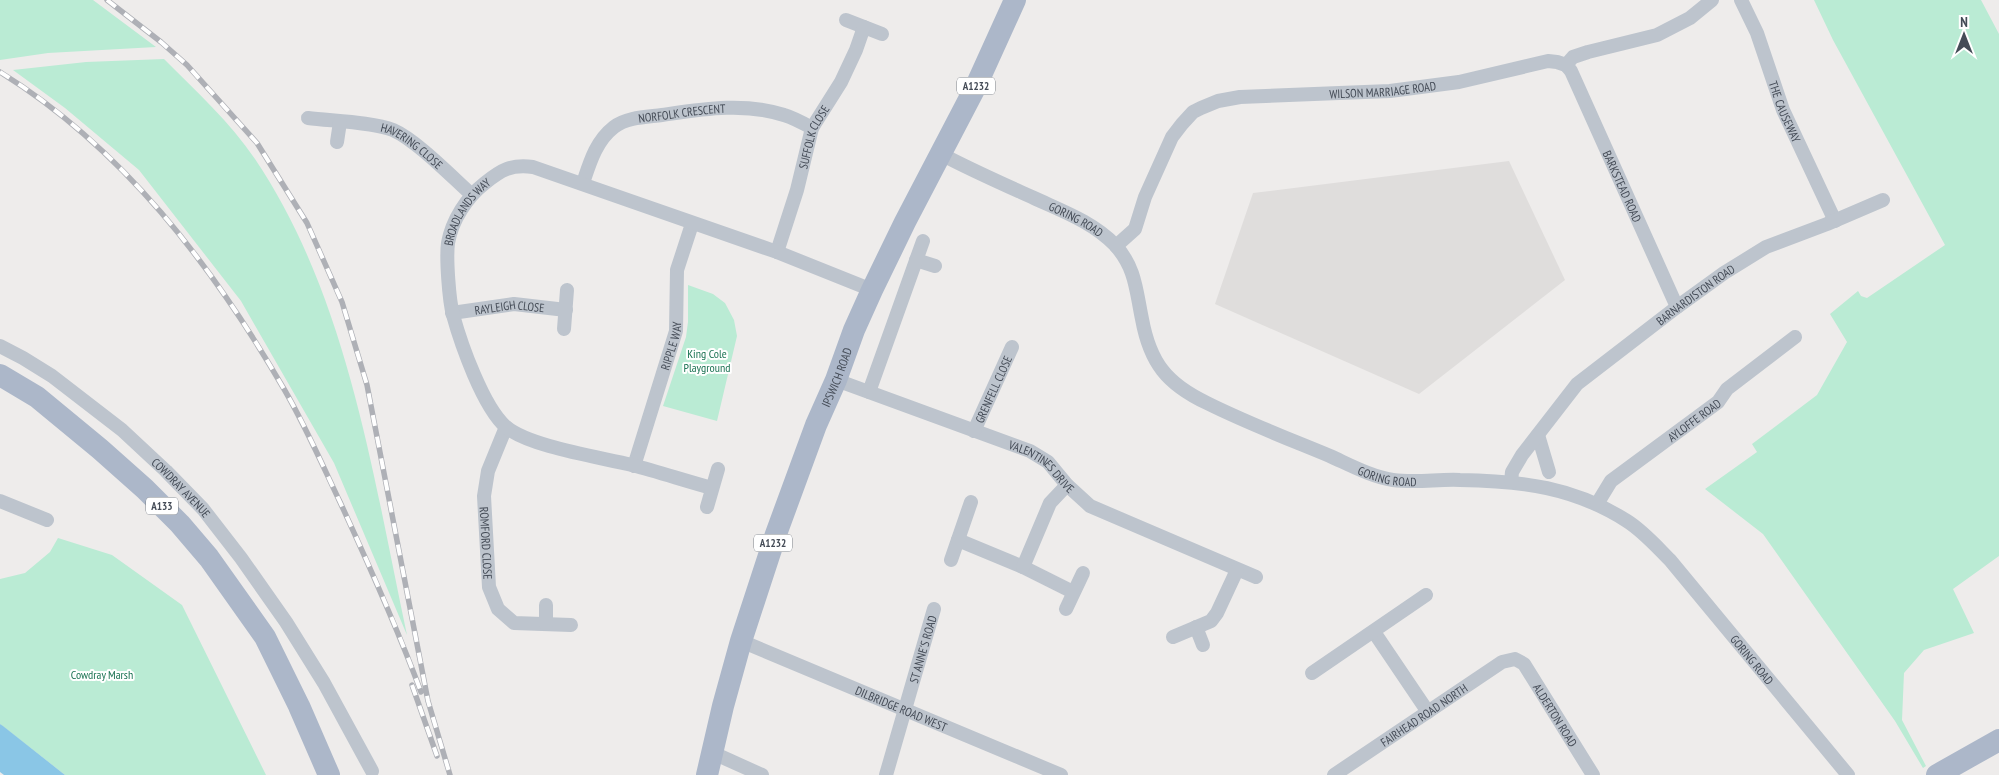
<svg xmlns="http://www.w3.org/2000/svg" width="1999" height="775" font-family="'PT Sans Narrow',sans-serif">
	<rect width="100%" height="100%" fill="#eeeceb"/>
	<!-- education -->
	<path fill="#dfdddc" d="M 1509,161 L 1565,280 L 1419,394 L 1215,304 L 1253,193 Z"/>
	<!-- green -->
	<path fill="#baebd4" d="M 0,0 L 93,0 L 156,47 L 48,53 L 0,60 Z
		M 1814,0 L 1981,0 L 1999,34 L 1999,556 L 1953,589 L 1974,633 L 1924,650 L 1904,673 L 1902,720 L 1926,766 L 1923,768 L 1895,721 L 1763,534 L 1705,489 L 1757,452 L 1752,444 L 1817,395 L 1847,342 L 1830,314 L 1858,291 L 1861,296 L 1867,298 L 1945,245 L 1833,40 Z
		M 164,59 C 196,91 230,122 255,159 C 348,297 373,476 407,635 L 334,463 L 241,301 L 139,170 L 65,108 L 13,70 L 86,62 Z
		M 688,285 L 713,294 L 725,303 L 734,320 L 737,336 L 717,421 L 663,406 L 686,337 L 688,322 Z
		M 58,538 L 112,555 L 182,605 L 266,775 L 65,775 L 0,724 L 0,579 L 25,573 L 50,552 Z"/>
	<!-- water -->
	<path fill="#8ac6e6" d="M 0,724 L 3,726 L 65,775 L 4,775 L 0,772 Z"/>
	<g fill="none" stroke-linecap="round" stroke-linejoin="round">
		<!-- street -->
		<g stroke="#bdc4cd" stroke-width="14">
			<path id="s1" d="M 1741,0 L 1757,33 L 1783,110 L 1835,221"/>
			<path d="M 846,20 L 882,34"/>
			<path id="s2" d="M 1566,65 L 1571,71 L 1677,307"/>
			<path id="s3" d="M 308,118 C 331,121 373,122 393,130 C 416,140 451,176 471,194"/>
			<path d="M 337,142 L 340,122"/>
			<path id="s4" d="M 941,154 C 971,170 1003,184 1034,198 C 1062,211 1093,222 1115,245 C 1136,268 1136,291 1142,319 C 1150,363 1167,384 1207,403 C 1247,423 1289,439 1330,456 C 1350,465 1372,477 1393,480 C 1416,483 1438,479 1460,480 C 1522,481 1574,487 1627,521 C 1643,531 1657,547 1670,560 L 1848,775"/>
			<path id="s5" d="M 583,183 C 590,162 596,141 614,127 C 627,117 647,117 662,115 C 703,109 744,102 784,115 C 794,118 803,123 812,128"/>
			<path id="s6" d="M 1116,246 L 1135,229 L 1145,197 L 1172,137 L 1182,124 L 1193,112 L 1201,108 L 1218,101 L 1240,97 L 1390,91 L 1459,82 L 1548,61 L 1557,62 L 1566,65 L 1573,57 L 1588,52 L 1657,35 L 1690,18 L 1712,0"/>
			<path id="s7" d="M 777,252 L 797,190 L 812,128 L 841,82 L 856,50 L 864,27"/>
			<path d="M 916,260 L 935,266"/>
			<path id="s8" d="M 452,313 L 514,304 L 566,310"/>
			<path d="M 564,329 L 567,290"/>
			<path id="s9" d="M 0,346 L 23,358 L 52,376 L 122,430 L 166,471 L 203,509 L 241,558 L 286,622 L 324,683 L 372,771"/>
			<path id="s10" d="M 836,380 L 1030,451 L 1048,462 L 1067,485 L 1090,506 L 1256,577"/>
			<path d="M 869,392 L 923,241"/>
			<path id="s11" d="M 506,427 L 488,471 L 484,496 L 489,587 L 498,609 L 514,623 L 571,625"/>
			<path id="s12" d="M 974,431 L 1012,347"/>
			<path d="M 1538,435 L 1549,472"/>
			<path id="s13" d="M 634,466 L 676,331 L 677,270 L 692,224"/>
			<path id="s14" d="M 1511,482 L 1512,472 L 1522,455 L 1577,384 L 1677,307 L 1724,273 L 1766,247 L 1827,224 L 1883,200"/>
			<path id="s15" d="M 712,488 C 686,481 659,472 632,465 C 600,457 530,447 506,427 C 483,407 461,344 453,315 C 449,300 446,258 448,243 C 452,220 467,197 485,183 C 501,170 511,164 533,167 L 777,252 L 872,290"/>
			<path d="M 0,501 L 47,520"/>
			<path id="s16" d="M 1597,504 L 1611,481 L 1718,402 L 1727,389 L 1795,337"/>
			<path d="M 707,507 L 718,469"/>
			<path d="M 958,540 L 1023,567 L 1073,592"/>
			<path d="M 951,560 L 971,502"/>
			<path d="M 1023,567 L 1050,503 L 1067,485"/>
			<path d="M 1066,609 L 1083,573"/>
			<path d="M 546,624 L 546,605"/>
			<path d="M 1196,627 L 1203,645"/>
			<path d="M 1374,632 L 1428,712"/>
			<path d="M 1173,637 L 1211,621 L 1217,613 L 1237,570"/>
			<path id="s17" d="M 741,641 L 1061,775"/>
			<path d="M 1312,673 L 1426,595"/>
			<path d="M 713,753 L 762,775"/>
			<path id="s18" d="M 886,775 L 934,609"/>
			<path id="s19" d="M 1334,775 L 1502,662 L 1515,659 L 1524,664 L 1593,775"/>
		</g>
		<!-- primary -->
		<g stroke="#acb7c9" stroke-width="22">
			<path d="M 0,375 L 37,397 L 100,449 L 145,489 L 180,524 L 209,558 L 265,637 L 299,706 L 329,775"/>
			<path id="s20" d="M 707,775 L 723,706 L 741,641 L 776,534 L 816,425 L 836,380 L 854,330 L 872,290 L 905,222 L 976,86 L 1015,0"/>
			<path d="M 1937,775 L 1999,740"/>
		</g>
		<defs>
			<path id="rail" d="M 107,0 L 161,42 L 187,65 L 257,143 L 307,223 L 342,302 L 367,385 L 428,701 L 450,775
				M 0,72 C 123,148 212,265 284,389 C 305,425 322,464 340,502 C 369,565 397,627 421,692
				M 412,685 L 437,756"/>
		</defs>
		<!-- rail casing -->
		<use href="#rail" stroke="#aeb0b6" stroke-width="5.5"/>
		<!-- rail -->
		<use href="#rail" stroke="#fff" stroke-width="4" stroke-dasharray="11" stroke-linecap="butt"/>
	</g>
	<g text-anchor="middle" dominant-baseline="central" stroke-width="4" stroke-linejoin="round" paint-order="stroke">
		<!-- shield labels -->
		<g fill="#fff" stroke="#7d8289" stroke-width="1">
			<rect x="957" y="77.5" width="38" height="17" rx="4"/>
			<rect x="146" y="497.5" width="32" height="17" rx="4"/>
			<rect x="754" y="534.5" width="38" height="17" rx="4"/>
		</g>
		<g font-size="11" font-weight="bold" fill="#454c57">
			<text x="976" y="86">A1232</text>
			<text x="162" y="506">A133</text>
			<text x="773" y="543">A1232</text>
		</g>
		<!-- street labels -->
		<g font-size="12" fill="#454c57" stroke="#fff">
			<text stroke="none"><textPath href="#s6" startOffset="350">WILSON MARRIAGE ROAD</textPath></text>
			<text stroke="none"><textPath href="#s1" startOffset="120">THE CAUSEWAY</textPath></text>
			<text stroke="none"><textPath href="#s5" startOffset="135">NORFOLK CRESCENT</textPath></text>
			<text stroke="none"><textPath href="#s7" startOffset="121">SUFFOLK CLOSE</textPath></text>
			<text stroke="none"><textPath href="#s3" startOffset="110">HAVERING CLOSE</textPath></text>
			<text stroke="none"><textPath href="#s2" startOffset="134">BARKSTEAD ROAD</textPath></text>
			<text stroke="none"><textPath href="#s15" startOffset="450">BROADLANDS WAY</textPath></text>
			<text stroke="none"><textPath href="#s4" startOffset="150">GORING ROAD</textPath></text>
			<text stroke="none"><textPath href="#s14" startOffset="268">BARNARDISTON ROAD</textPath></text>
			<text stroke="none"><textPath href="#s8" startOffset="58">RAYLEIGH CLOSE</textPath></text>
			<text stroke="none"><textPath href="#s13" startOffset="126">RIPPLE WAY</textPath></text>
			<text stroke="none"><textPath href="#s20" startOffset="419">IPSWICH ROAD</textPath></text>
			<text stroke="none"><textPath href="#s12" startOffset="46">GRENFELL CLOSE</textPath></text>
			<text stroke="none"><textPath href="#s16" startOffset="130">AYLOFFE ROAD</textPath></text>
			<text stroke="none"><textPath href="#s10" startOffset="225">VALENTINES DRIVE</textPath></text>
			<text stroke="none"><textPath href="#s4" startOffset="584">GORING ROAD</textPath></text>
			<text stroke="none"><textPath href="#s9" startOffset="231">COWDRAY AVENUE</textPath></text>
			<text stroke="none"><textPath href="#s11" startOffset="120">ROMFORD CLOSE</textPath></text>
			<text stroke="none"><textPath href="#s18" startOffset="131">ST ANNE'S ROAD</textPath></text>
			<text stroke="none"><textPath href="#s4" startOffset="1019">GORING ROAD</textPath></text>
			<text stroke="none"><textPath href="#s17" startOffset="174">DILBRIDGE ROAD WEST</textPath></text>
			<text stroke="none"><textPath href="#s19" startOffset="108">FAIRHEAD ROAD NORTH</textPath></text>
			<text stroke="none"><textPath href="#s19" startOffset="286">ALDERTON ROAD</textPath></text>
		</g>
		<!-- park labels -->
		<g font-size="12" fill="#1b7353" stroke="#fff">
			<text x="707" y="353">King Cole<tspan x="707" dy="14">Playground</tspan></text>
			<text x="102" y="674">Cowdray Marsh</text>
		</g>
	</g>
	<!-- north arrow -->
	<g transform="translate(1964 35)" stroke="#ffffff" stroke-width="4" paint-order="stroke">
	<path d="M0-4L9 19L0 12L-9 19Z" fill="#454c57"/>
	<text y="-8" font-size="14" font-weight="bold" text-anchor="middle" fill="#454c57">N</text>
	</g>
</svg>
